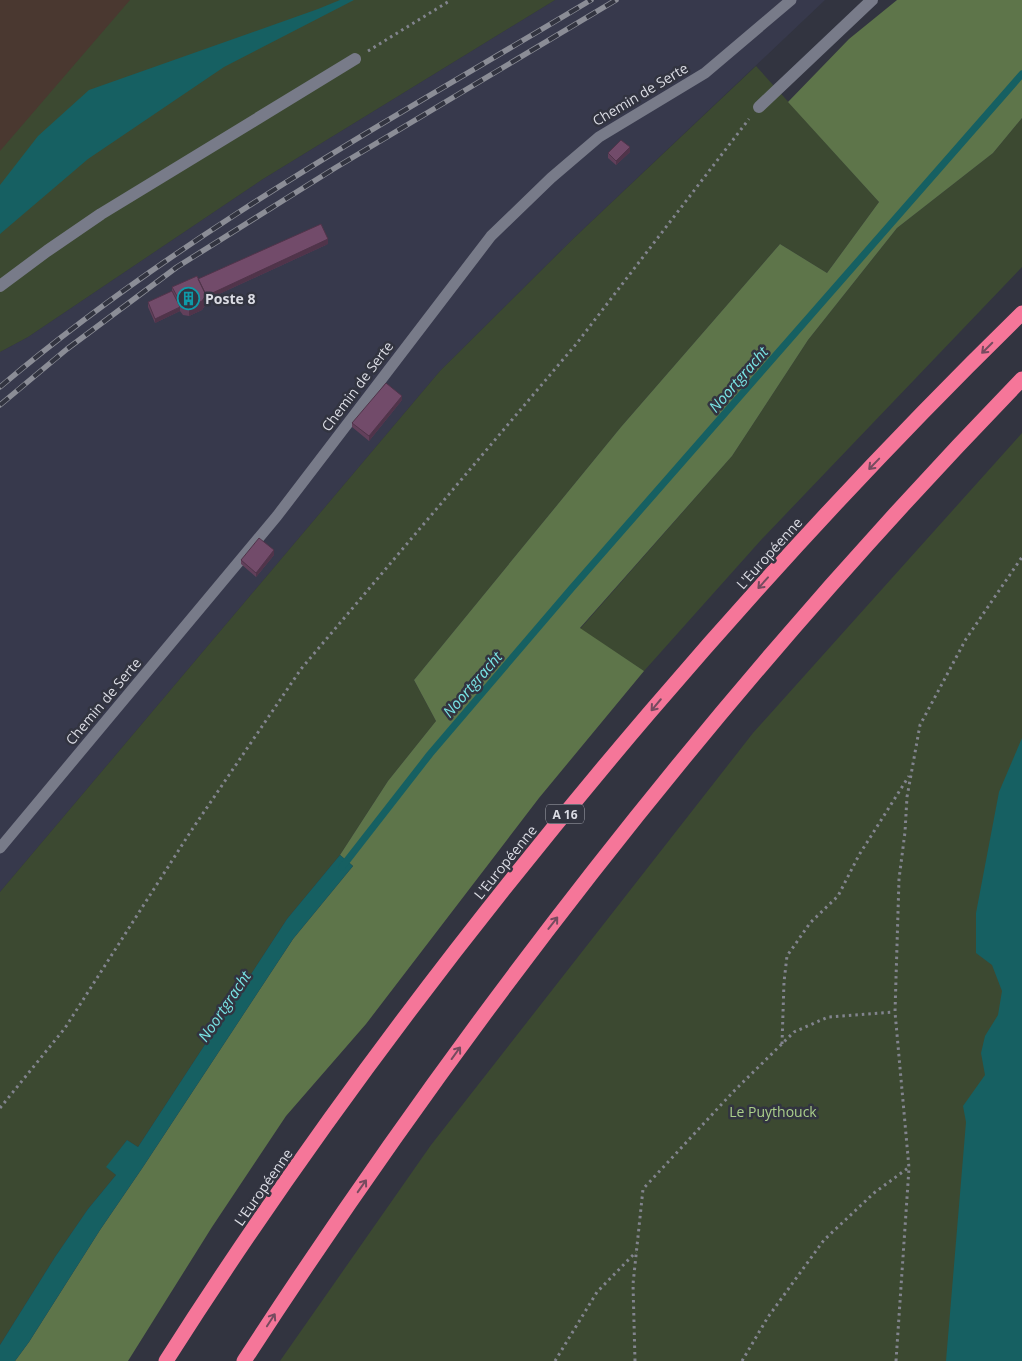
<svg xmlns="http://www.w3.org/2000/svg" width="1022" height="1361" font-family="'Open Sans',sans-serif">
	<rect width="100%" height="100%" fill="#323440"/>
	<!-- built -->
	<path fill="#37394c" d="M 555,0 L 825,0 L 574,238 L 440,371 L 0,892 L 0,352 L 28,337 L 263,179 Z"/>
	<!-- industrial -->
	<path fill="#4a3830" d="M 0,0 L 421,0 L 0,270 Z"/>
	<!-- green -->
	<path fill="#3c4931" d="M 130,0 L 555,0 L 263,179 L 28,337 L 0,352 L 0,151 Z
		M 756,66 L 879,202 L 827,273 L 780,244 L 621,427 L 414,680 L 436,721 L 388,781 L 340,855 L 287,919 L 138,1147 L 127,1140 L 107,1167 L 116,1175 L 88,1209 L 55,1257 L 0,1345 L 0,892 L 440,371 L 574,238 Z
		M 1022,118 L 1022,267 L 761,540 L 644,671 L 580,629 L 732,456 L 808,340 L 897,228 L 993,153 Z
		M 1022,433 L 1022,1361 L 280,1361 L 431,1145 L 753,733 Z"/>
	<!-- forest -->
	<path fill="#5e754a" d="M 897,0 L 1022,0 L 1022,118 L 993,153 L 897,228 L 808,340 L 732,456 L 580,628 L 644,671 L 539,798 L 366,1024 L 286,1116 L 212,1227 L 128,1361 L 15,1361 L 29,1342 L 100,1230 L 143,1167 L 293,939 L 353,866 L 340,855 L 388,781 L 436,721 L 414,680 L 621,427 L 780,244 L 827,273 L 879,202 L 788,102 L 849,39 Z"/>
	<!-- water -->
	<path fill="#166062" d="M 340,0 L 354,0 L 224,67 L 88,159 L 0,234 L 0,185 L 38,136 L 89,90 L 318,9 Z
		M 1022,738 L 1022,1361 L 946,1361 L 966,1122 L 963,1106 L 985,1075 L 981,1053 L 985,1036 L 998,1015 L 1002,991 L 992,965 L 976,953 L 976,913 L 999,792 Z
		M 340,855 L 353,866 L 293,939 L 143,1167 L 100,1230 L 29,1342 L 15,1361 L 0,1361 L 0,1345 L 55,1257 L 88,1209 L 116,1175 L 106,1167 L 127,1140 L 138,1147 L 287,919 Z"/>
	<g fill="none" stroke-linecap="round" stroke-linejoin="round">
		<!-- stream -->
		<path stroke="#166062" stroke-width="7" d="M 342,867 L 430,754 L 571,589 L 1022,74"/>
		<!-- path -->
		<path stroke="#82848e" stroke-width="3" stroke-dasharray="2.5 4" stroke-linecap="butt" d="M 368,51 L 451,0
			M 782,1044 L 784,982 L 787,956 L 810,923 L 838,896 L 859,855 L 909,776
			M 0,1108 L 65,1028 L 191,831 L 301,669 L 577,343 L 749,119
			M 555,1361 L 597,1292 L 636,1252
			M 635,1361 L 633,1284 L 643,1189 L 733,1092 L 794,1032 L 828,1017 L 894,1012
			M 742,1361 L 768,1317 L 824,1240 L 874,1193 L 908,1168
			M 896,1361 L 909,1168 L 895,1012 L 899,879 L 905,832 L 907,797 L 920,725 L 966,639 L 1022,557"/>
		<!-- service -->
		<path stroke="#787b89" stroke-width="11" d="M 0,848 L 277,516 L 491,236 L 551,178 L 599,137 L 705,73 L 791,0"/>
		<!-- minor -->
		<path stroke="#787b89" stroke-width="12" d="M 759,107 L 872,0
			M 0,286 L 47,251 L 101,214 L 355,59"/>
		<!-- motorway -->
		<path stroke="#f57699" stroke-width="15" d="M 166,1361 C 311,1133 475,917 650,712 C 768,574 892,440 1022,313
			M 244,1361 C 472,1010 730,680 1022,379"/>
		<defs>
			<path id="rail" d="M 0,387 C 180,234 389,121 591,0
				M 0,405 L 67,349 L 177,267 L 335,168 L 616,0"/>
		</defs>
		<!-- rail casing -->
		<use href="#rail" stroke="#8b8d96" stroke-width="5.5"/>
		<!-- rail -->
		<use href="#rail" stroke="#323440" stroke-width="4" stroke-dasharray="11" stroke-linecap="butt"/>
	</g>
	<!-- wall -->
	<path fill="#62405b" d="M 630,152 L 616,165 L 608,158 L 608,153 Z
		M 328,244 L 206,300 L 206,304 L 202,310 L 189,316 L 183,315 L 180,311 L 155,323 L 148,307 L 148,302 L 172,291 L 172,287 Z
		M 402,400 L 369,441 L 352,427 L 352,423 Z
		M 274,555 L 256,577 L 241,564 L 241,560 Z"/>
	<!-- shaded-wall -->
	<path fill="#50344a" d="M 630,147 L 630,152 L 616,165 L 616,161 Z
		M 328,239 L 328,244 L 206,300 L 206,304 L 202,310 L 189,316 L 189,307 L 206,295 Z
		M 180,307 L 180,311 L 155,323 L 155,319 Z
		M 402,396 L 402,400 L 369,441 L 369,436 Z
		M 274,550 L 274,555 L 256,577 L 256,573 Z"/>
	<!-- building -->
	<path fill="#724b6a" stroke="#50344a" d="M 621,140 L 630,147 L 616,161 L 608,153 Z
		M 321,224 L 328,239 L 206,296 L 206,295 L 198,279 Z
		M 197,276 L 206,295 L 202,301 L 189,307 L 183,307 L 172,287 Z
		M 172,291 L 180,307 L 155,319 L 148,302 Z
		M 386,383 L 402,396 L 369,436 L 352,423 Z
		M 259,538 L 274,550 L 256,573 L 241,560 Z"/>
	<!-- one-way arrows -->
	<defs><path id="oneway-shaft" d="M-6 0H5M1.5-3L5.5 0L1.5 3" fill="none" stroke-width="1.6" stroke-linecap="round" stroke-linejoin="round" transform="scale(1.25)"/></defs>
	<g stroke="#764b5f">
		<use href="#oneway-shaft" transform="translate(987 348) rotate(135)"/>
		<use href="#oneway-shaft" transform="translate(874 464) rotate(134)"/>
		<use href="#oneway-shaft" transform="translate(763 583) rotate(132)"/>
		<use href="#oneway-shaft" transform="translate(656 705) rotate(130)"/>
		<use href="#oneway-shaft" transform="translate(553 923) rotate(-52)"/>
		<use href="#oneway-shaft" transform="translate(456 1053) rotate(-54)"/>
		<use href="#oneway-shaft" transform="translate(362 1186) rotate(-55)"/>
		<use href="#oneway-shaft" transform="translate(271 1320) rotate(-57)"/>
	</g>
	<!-- icons -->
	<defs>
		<symbol id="building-ring" viewBox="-11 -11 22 22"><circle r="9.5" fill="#323440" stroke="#0f9aa8" stroke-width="1.5"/><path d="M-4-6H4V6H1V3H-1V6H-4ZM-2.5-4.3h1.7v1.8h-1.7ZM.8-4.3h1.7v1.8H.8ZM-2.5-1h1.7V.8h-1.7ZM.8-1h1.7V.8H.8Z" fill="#0f9aa8"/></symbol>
	</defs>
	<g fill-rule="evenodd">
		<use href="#building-ring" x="176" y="286" width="25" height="25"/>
	</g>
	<g text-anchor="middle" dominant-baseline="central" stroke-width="5" stroke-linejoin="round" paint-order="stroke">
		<!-- shield labels -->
		<rect fill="#323440" stroke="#a8aab3" stroke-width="1" x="546" y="804.5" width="38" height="19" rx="4"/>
		<g font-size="12" font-weight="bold" fill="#dbdce4">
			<text x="565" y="814">A 16</text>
		</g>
		<!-- street labels -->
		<g font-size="14" fill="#dbdce4" stroke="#323440">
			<text transform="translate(640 94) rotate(-31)">Chemin de Serte</text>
			<text transform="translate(357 386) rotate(-53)">Chemin de Serte</text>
			<text transform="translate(769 553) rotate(-48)">L'Européenne</text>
			<text transform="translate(103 701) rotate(-50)">Chemin de Serte</text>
			<text transform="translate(505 862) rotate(-51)">L'Européenne</text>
			<text transform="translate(263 1187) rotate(-55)">L'Européenne</text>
		</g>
		<!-- poi labels -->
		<g font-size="14" font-weight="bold" fill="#dbdce4" stroke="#323440" text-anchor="start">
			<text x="205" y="298">Poste 8</text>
		</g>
		<!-- park labels -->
		<g font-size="14" fill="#aace8a" stroke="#323440">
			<text x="773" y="1111">Le Puythouck</text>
		</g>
		<!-- water labels -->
		<g font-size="15" font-style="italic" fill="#79e4e5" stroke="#323440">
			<text transform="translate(738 379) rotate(-49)">Noortgracht</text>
			<text transform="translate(472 684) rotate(-49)">Noortgracht</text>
			<text transform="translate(224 1006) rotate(-56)">Noortgracht</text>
		</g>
	</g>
</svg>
